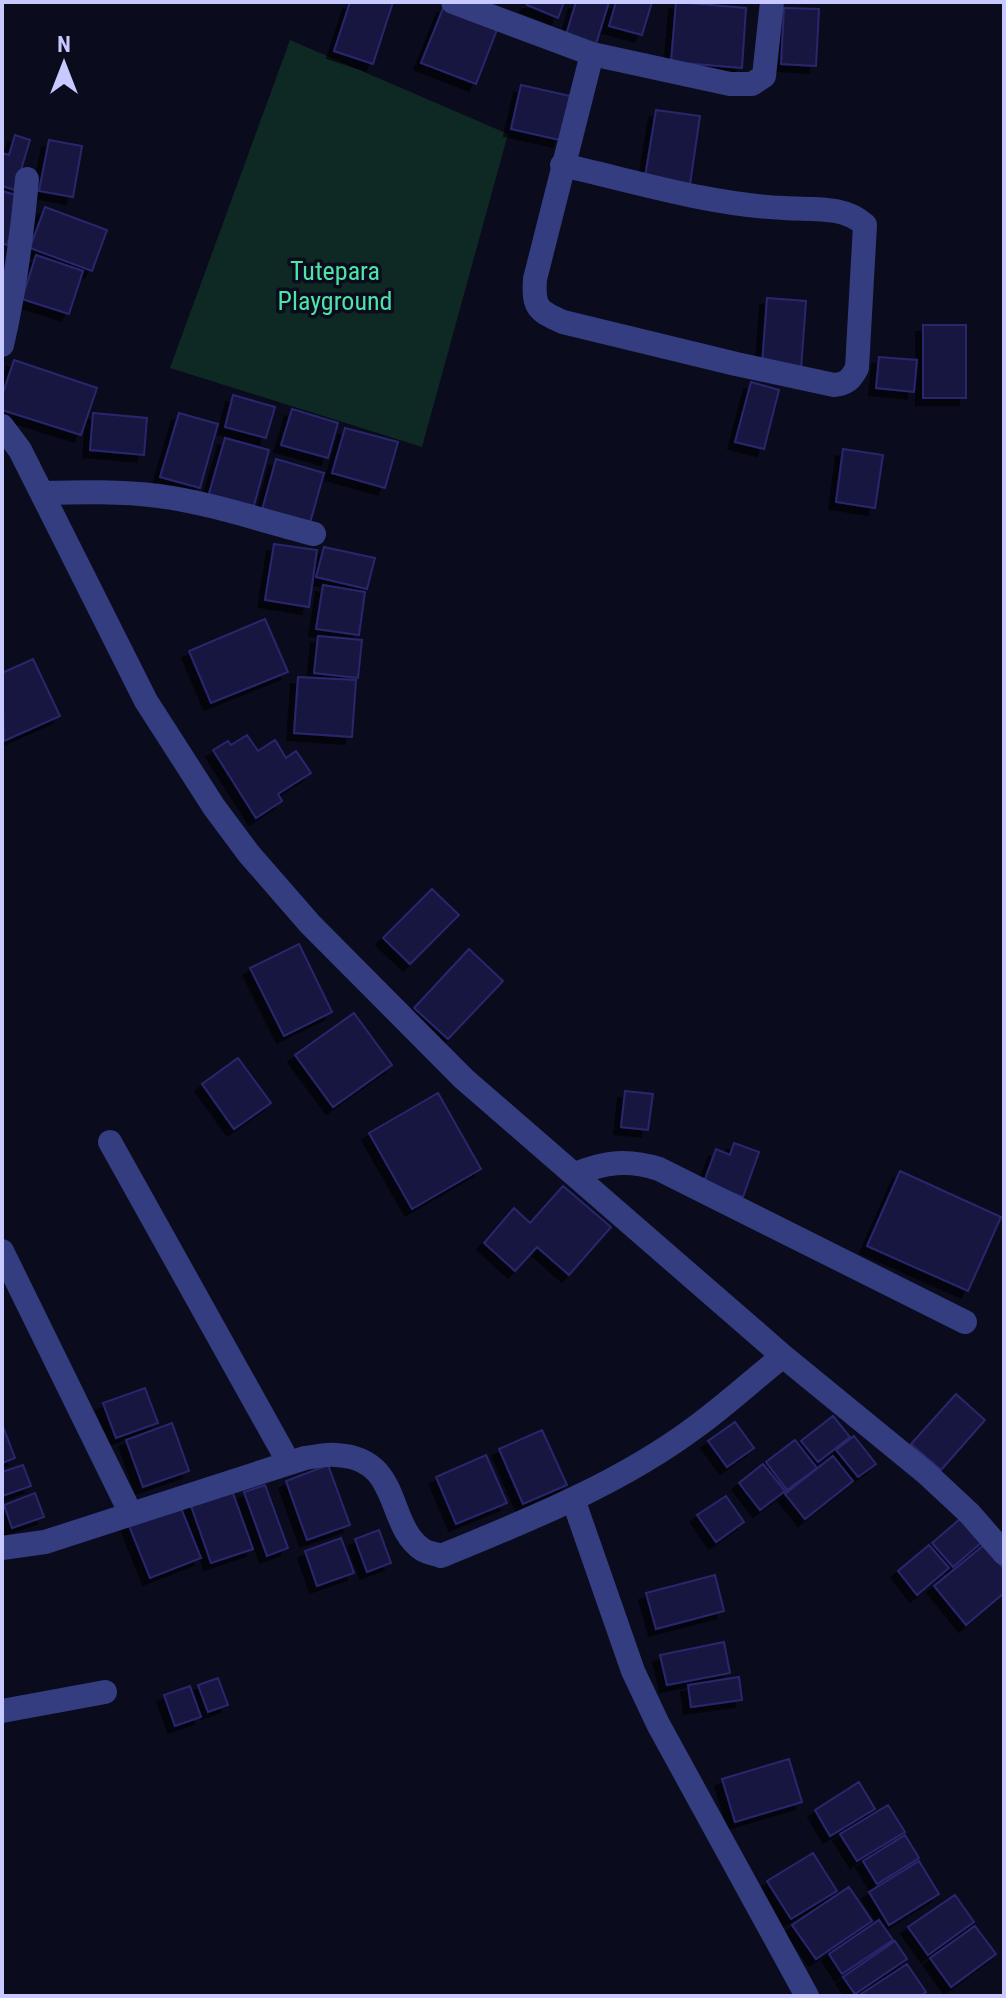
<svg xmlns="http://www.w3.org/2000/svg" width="1006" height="1998" font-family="'Roboto Condensed',sans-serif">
	<defs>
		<filter id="shadow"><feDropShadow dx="-7" dy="7" stdDeviation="0" flood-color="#0009"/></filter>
	</defs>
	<rect width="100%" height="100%" fill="#0b0b1e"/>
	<!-- green -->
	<path fill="#0e2823" d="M 290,40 L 508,134 L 422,447 L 170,368 Z"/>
	<!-- building -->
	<path fill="#181640" stroke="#29276d" stroke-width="2" filter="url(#shadow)" d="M 350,2 L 393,2 L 373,64 L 334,51 Z
		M 529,2 L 564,2 L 558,18 L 527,5 Z
		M 576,2 L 609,2 L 596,44 L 566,35 Z
		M 616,2 L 652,2 L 642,35 L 609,26 Z
		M 676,2 L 746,8 L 742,68 L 671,62 Z
		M 444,6 L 498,27 L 476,84 L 421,63 Z
		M 784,8 L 819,9 L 816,66 L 781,64 Z
		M 521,85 L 570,96 L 560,140 L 511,129 Z
		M 656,110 L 700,116 L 690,184 L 645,177 Z
		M 15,135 L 30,140 L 15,190 L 2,186 L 2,153 L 9,155 Z
		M 49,140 L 82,146 L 73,197 L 39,191 Z
		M 2,191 L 23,197 L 7,245 L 2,243 Z
		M 45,207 L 107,230 L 92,271 L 30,248 Z
		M 36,255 L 83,271 L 69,314 L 22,299 Z
		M 767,298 L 806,301 L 801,369 L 762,365 Z
		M 923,325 L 966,325 L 966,398 L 923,398 Z
		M 879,357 L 917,360 L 914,392 L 876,388 Z
		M 14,360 L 97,388 L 81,435 L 2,410 L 2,396 Z
		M 751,382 L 779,390 L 764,449 L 735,442 Z
		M 233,395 L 275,407 L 266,438 L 225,427 Z
		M 292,409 L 338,423 L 328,458 L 281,445 Z
		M 93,413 L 147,418 L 144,455 L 90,450 Z
		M 179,413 L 218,424 L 200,488 L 160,477 Z
		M 345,428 L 398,442 L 385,488 L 332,473 Z
		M 225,438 L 269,450 L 253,509 L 208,497 Z
		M 843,449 L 883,455 L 875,508 L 836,502 Z
		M 276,459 L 324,473 L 310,523 L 262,510 Z
		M 274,544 L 317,550 L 309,607 L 265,600 Z
		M 324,547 L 375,558 L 367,589 L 316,577 Z
		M 323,585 L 365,592 L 359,635 L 316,629 Z
		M 265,619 L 288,672 L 211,703 L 189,651 Z
		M 318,636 L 362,640 L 358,678 L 314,673 Z
		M 33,659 L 60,716 L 4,741 L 2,673 Z
		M 298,677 L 356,680 L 352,737 L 294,733 Z
		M 247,735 L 258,751 L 275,740 L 286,758 L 296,751 L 311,773 L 278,794 L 282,801 L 256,818 L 213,750 L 228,741 L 231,745 Z
		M 432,889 L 459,915 L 410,964 L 383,938 Z
		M 299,944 L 332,1012 L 284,1036 L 250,968 Z
		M 469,949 L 503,981 L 448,1039 L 414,1008 Z
		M 354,1013 L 392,1065 L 333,1107 L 295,1055 Z
		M 238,1058 L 271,1103 L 234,1129 L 202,1084 Z
		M 625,1091 L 653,1094 L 648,1130 L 621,1127 Z
		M 438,1093 L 481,1169 L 412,1209 L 369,1133 Z
		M 734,1143 L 759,1152 L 743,1197 L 704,1182 L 716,1149 L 730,1155 Z
		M 900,1171 L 1001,1217 L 968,1291 L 867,1246 Z
		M 563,1186 L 611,1227 L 569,1275 L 537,1247 L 515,1271 L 484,1243 L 514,1208 L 530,1223 Z
		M 145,1388 L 158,1423 L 116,1438 L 103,1403 Z
		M 956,1394 L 985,1420 L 941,1470 L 911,1444 Z
		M 833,1416 L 850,1437 L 818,1462 L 801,1441 Z
		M 735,1422 L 754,1448 L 727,1467 L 708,1441 Z
		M 172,1423 L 189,1471 L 143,1487 L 126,1440 Z
		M 2,1424 L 15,1458 L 2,1463 Z
		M 542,1430 L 567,1485 L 523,1504 L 499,1449 Z
		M 854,1436 L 876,1464 L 858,1477 L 836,1450 Z
		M 795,1440 L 817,1468 L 787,1490 L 766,1462 Z
		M 486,1455 L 507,1503 L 456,1524 L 436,1477 Z
		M 833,1456 L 853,1481 L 805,1519 L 785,1494 Z
		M 763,1464 L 785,1491 L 760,1510 L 739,1483 Z
		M 23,1465 L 31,1486 L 2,1496 L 2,1472 Z
		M 328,1465 L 350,1525 L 307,1540 L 286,1481 Z
		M 230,1485 L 253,1549 L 211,1563 L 189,1500 Z
		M 265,1485 L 288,1548 L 267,1556 L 244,1492 Z
		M 35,1493 L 44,1517 L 12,1528 L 4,1505 Z
		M 726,1496 L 744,1522 L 716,1542 L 697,1515 Z
		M 179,1503 L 201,1558 L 150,1578 L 128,1523 Z
		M 960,1519 L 981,1543 L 953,1567 L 932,1543 Z
		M 379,1530 L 391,1563 L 367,1572 L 355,1539 Z
		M 341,1538 L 354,1573 L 317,1586 L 305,1551 Z
		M 929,1545 L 949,1568 L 917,1595 L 898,1571 Z
		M 984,1545 L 1004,1569 L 1004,1593 L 966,1625 L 934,1586 Z
		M 715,1575 L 724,1611 L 656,1629 L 646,1593 Z
		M 724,1642 L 730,1673 L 667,1685 L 660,1655 Z
		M 739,1677 L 742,1700 L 691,1707 L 688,1685 Z
		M 218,1678 L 228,1705 L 208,1712 L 198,1685 Z
		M 190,1686 L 201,1717 L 175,1726 L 164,1695 Z
		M 789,1759 L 802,1802 L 735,1822 L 722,1779 Z
		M 859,1782 L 875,1809 L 830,1836 L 815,1810 Z
		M 888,1805 L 905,1832 L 857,1861 L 840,1834 Z
		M 905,1835 L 919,1858 L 877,1884 L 863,1861 Z
		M 813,1853 L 837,1891 L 791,1919 L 767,1881 Z
		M 919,1861 L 939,1894 L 889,1925 L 869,1892 Z
		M 849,1887 L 872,1921 L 816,1959 L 792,1925 Z
		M 955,1895 L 974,1922 L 928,1955 L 908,1927 Z
		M 879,1920 L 893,1940 L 842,1974 L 829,1954 Z
		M 975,1926 L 996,1954 L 951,1987 L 930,1958 Z
		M 895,1941 L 907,1959 L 855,1994 L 843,1977 Z
		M 907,1964 L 926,1992 L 920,1996 L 858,1996 Z"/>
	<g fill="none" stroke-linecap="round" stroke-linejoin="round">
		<!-- minor -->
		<path stroke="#333d7f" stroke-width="24" d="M 453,2 L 592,54
			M 562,165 C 634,181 710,205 784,208 C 812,210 843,205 865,225 L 857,368 C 851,379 847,384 834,385 L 736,364 L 563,322 C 538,311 533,308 535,279 L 592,54 L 730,84 L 752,84 L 764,76 L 772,2
			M 2,345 C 15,290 22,235 27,179
			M 2,426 L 20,450 L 146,701 L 214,807 L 249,854 L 310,924 L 464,1079 L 783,1356 L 926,1473 L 969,1513 L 1004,1553
			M 42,493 C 81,492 120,491 159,496 C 211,503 263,521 314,534
			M 110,1142 L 289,1463
			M 575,1174 C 605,1162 628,1159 659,1169 L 965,1322
			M 2,1251 L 131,1514
			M 573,1499 L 633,1671 L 658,1724 L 807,1996
			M 2,1548 L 45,1542 L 305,1458 C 314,1457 326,1454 336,1455 C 403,1458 385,1525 423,1550 C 428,1553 436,1554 441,1556 C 529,1520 621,1483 697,1426 C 727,1404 754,1379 783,1356
			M 2,1711 L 105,1692"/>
	</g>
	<g text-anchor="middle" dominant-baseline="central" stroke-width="7" stroke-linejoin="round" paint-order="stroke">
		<!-- park labels -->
		<g font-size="26" fill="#4ee4a6" stroke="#0b0b1e">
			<text x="335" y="271">Tutepara<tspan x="335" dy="30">Playground</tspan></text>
		</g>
	</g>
	<!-- border -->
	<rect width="1006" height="1998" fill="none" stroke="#c8caff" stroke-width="8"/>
	<!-- north arrow -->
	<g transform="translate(64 64)" stroke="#0b0b1e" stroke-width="6" paint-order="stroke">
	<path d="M0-6L14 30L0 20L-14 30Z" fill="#c8caff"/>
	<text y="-12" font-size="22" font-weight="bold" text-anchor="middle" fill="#c8caff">N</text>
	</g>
</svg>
